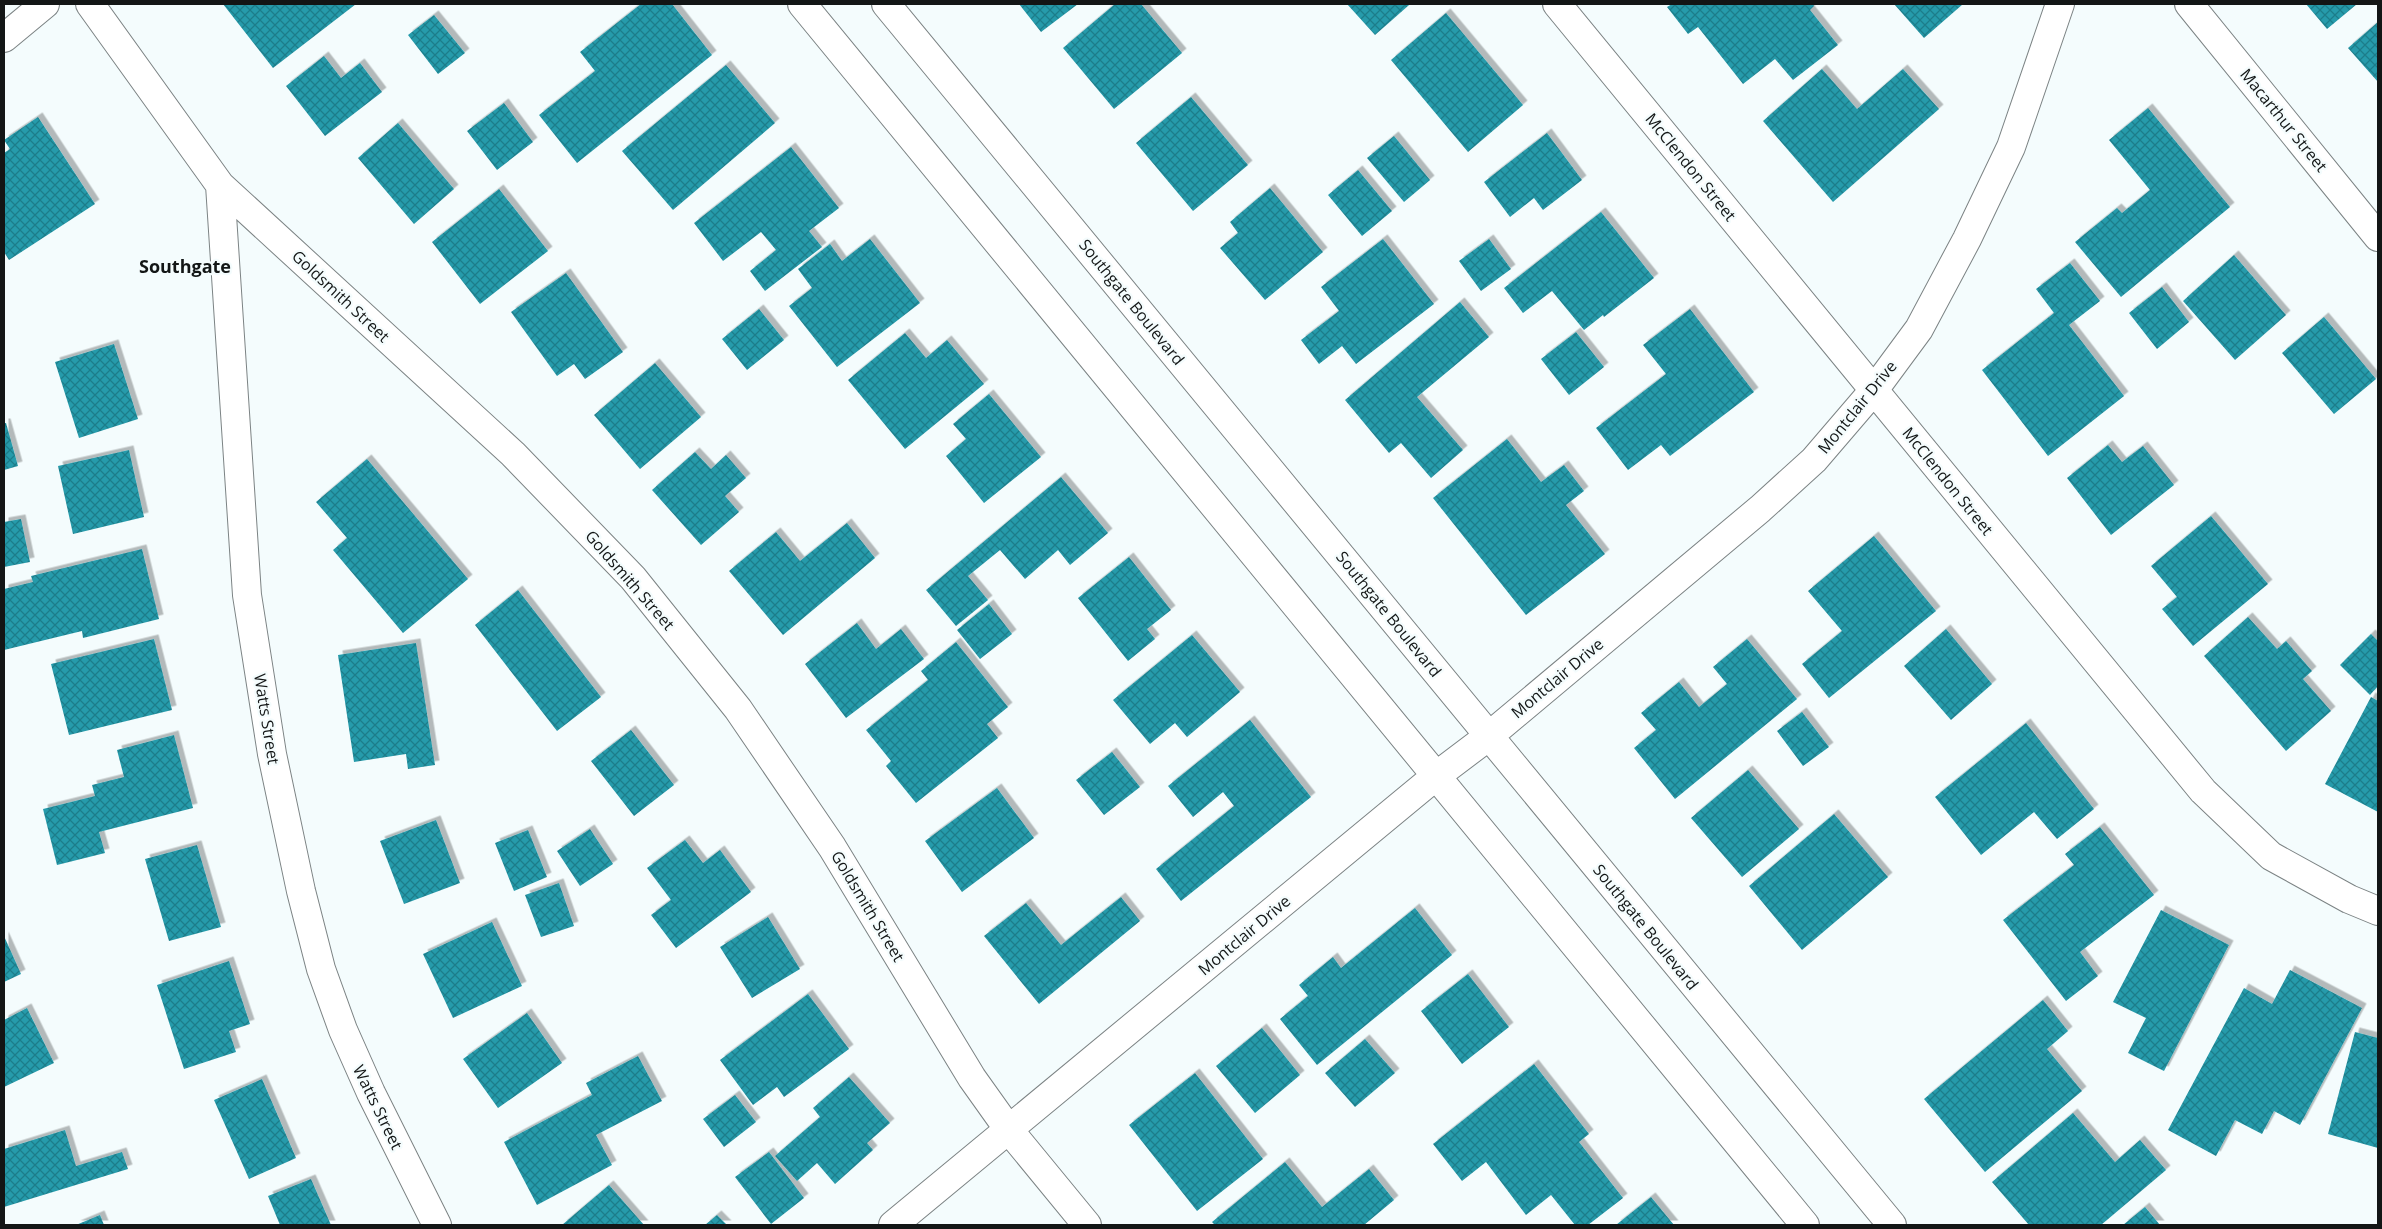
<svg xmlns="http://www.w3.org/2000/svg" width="2382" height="1229" font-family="'Open Sans',sans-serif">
	<defs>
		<pattern id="building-cross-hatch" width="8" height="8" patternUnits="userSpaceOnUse" patternTransform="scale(1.25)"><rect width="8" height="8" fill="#259bab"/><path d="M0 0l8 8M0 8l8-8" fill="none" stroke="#1f7d8a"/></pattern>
		<filter id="shadow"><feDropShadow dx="4.5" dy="-4.5" stdDeviation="0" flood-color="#0004"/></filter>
	</defs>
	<rect width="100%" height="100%" fill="#f4fcfd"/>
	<!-- building -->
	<path fill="url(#building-cross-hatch)" filter="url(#shadow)" d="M 223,4 L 356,4 L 273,68 Z
		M 641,4 L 672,4 L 712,55 L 577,163 L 539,115 L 595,71 L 580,52 Z
		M 1019,4 L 1078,4 L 1041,32 Z
		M 1115,4 L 1141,4 L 1182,53 L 1114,109 L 1063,48 Z
		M 1347,4 L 1407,4 L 1409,5 L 1375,35 Z
		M 1672,4 L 1813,4 L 1814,6 L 1810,10 L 1838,45 L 1793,80 L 1775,59 L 1743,84 L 1698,27 L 1688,34 L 1667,7 Z
		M 1894,4 L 1963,4 L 1924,38 Z
		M 2306,4 L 2357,4 L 2327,29 Z
		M 1446,13 L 1523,105 L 1468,152 L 1391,60 Z
		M 434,15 L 465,53 L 438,74 L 408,35 Z
		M 2378,22 L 2378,82 L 2348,48 Z
		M 324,56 L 341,78 L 360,63 L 382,92 L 325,136 L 286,86 Z
		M 726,65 L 775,123 L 673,210 L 622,151 Z
		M 1822,69 L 1857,109 L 1903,69 L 1939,109 L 1833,202 L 1763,121 Z
		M 1191,97 L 1248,165 L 1193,211 L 1136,143 Z
		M 504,103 L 533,142 L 497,170 L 467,131 Z
		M 2148,108 L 2230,207 L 2121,297 L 2075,242 L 2117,208 L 2122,213 L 2150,190 L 2109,140 Z
		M 38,117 L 95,204 L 9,260 L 4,252 L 4,153 L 10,149 L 4,140 Z
		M 398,123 L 454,189 L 414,224 L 358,158 Z
		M 1547,133 L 1582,180 L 1543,210 L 1534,198 L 1510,217 L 1484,182 Z
		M 1394,136 L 1430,180 L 1404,202 L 1367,158 Z
		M 791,147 L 839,208 L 809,231 L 822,247 L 765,291 L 750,271 L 776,250 L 761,232 L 723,261 L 694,223 Z
		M 1358,170 L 1392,211 L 1362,236 L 1328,195 Z
		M 1270,188 L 1323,252 L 1265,300 L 1220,248 L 1238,233 L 1230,222 Z
		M 499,189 L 548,251 L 480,304 L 432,242 Z
		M 1601,212 L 1654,278 L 1604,317 L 1603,315 L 1584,330 L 1552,291 L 1523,313 L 1504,288 Z
		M 870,239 L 920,303 L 837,367 L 789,306 L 812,288 L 798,269 L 830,244 L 842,261 Z
		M 1383,239 L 1434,304 L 1356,364 L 1342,346 L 1319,364 L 1301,340 L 1339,311 L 1321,287 Z
		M 1489,239 L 1511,269 L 1481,291 L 1459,261 Z
		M 2234,255 L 2286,315 L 2235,360 L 2183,301 Z
		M 2070,263 L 2100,301 L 2069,325 L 2124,396 L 2048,456 L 1982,370 L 2054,313 L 2036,289 Z
		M 566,273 L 623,352 L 585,379 L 574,364 L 557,376 L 511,312 Z
		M 2162,287 L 2189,322 L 2157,349 L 2129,313 Z
		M 1460,302 L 1489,337 L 1417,397 L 1463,450 L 1431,478 L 1401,443 L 1389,453 L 1345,400 Z
		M 759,309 L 784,340 L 747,370 L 722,339 Z
		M 1690,309 L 1754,392 L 1670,456 L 1661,445 L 1628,470 L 1596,428 L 1666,374 L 1643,345 Z
		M 2324,317 L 2376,379 L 2334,414 L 2282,353 Z
		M 1576,332 L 1604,367 L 1569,395 L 1541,359 Z
		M 905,333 L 926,358 L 947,340 L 984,384 L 905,449 L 848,380 Z
		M 114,344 L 138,419 L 79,438 L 55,362 Z
		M 655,363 L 701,417 L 640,469 L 594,415 Z
		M 989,394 L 1041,457 L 984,503 L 946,456 L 966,439 L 953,424 Z
		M 4,423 L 6,423 L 18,466 L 4,470 Z
		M 1507,439 L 1541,482 L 1564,465 L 1584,491 L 1566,505 L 1605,554 L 1526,615 L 1433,498 Z
		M 2108,445 L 2122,462 L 2143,446 L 2174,485 L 2111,535 L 2067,478 Z
		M 129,450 L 144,517 L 73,534 L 58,466 Z
		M 695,452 L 711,469 L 726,455 L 746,478 L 725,496 L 739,512 L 701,545 L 652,490 Z
		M 367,459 L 468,579 L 403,633 L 333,550 L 347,538 L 316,502 Z
		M 1061,477 L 1108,533 L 1070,565 L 1058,550 L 1025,579 L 1000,550 L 968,576 L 988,600 L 956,626 L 926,590 Z
		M 2211,516 L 2268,584 L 2193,646 L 2162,609 L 2177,597 L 2151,566 Z
		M 21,519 L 30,562 L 4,567 L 4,522 Z
		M 847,523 L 875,558 L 783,635 L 729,571 L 776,532 L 800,561 Z
		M 1874,536 L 1936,611 L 1829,698 L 1802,664 L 1842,631 L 1808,591 Z
		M 142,549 L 159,619 L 83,638 L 82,631 L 4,650 L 4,589 L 33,582 L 31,576 Z
		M 1129,557 L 1171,610 L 1147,629 L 1155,639 L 1128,661 L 1078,598 Z
		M 518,590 L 601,697 L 557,731 L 475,625 Z
		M 989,604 L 1012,634 L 980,659 L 957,630 Z
		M 2248,617 L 2277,649 L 2286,641 L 2312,671 L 2303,679 L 2331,711 L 2286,751 L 2204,656 Z
		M 857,623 L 876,649 L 901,629 L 924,659 L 846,718 L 805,664 Z
		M 1946,629 L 1992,684 L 1951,720 L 1904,666 Z
		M 2371,634 L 2378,641 L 2378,686 L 2370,695 L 2340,665 Z
		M 1192,635 L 1240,692 L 1187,737 L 1175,723 L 1150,744 L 1113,700 Z
		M 154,639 L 172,710 L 69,735 L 51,664 Z
		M 1747,639 L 1797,699 L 1675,799 L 1634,748 L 1656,730 L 1641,713 L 1679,682 L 1699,707 L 1727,684 L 1713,667 Z
		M 956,642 L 1008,707 L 987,724 L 998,738 L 916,803 L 886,766 L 891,761 L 866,730 L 928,680 L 921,671 Z
		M 416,643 L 435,765 L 408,769 L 406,754 L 354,762 L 338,655 Z
		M 2371,697 L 2378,701 L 2378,812 L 2325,784 Z
		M 1802,712 L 1829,747 L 1803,766 L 1777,731 Z
		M 1250,720 L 1311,797 L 1181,901 L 1156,869 L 1234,806 L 1223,792 L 1193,817 L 1168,786 Z
		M 2026,723 L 2094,809 L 2057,839 L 2034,812 L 1981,855 L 1935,797 Z
		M 631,730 L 674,785 L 634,816 L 591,761 Z
		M 174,735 L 193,808 L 99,832 L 105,853 L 57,865 L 43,809 L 95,796 L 92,785 L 124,777 L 117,750 Z
		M 1112,752 L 1140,787 L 1104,815 L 1076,780 Z
		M 1748,770 L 1799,829 L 1742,877 L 1691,818 Z
		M 997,788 L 1034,838 L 962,892 L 925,841 Z
		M 1834,814 L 1888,877 L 1802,950 L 1749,886 Z
		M 436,820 L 460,883 L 404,904 L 380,841 Z
		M 2100,827 L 2154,895 L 2080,952 L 2098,976 L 2066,1001 L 2003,920 L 2074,865 L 2065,854 Z
		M 590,829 L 613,864 L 580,886 L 557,851 Z
		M 528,830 L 547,877 L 514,891 L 495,843 Z
		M 685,840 L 703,863 L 720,850 L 751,892 L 676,948 L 651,915 L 671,900 L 647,868 Z
		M 197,845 L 221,927 L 169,941 L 145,859 Z
		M 559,883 L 574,926 L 541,937 L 525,895 Z
		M 1121,897 L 1140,921 L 1039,1004 L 984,936 L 1026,903 L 1061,945 Z
		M 1415,908 L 1452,955 L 1317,1065 L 1280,1019 L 1308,996 L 1299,985 L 1333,957 L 1341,968 Z
		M 2161,910 L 2229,945 L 2164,1071 L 2128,1053 L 2146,1018 L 2113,1002 Z
		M 768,917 L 800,969 L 752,998 L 720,947 Z
		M 492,922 L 522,986 L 453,1018 L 423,954 Z
		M 4,936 L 21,974 L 4,982 Z
		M 229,961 L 250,1024 L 229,1031 L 236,1052 L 184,1069 L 157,985 Z
		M 2290,970 L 2362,1008 L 2300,1125 L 2274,1111 L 2262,1134 L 2235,1120 L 2216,1156 L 2168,1130 L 2244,988 L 2272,1004 Z
		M 1468,974 L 1509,1027 L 1462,1064 L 1421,1011 Z
		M 808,994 L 849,1049 L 784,1097 L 777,1087 L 753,1105 L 720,1060 Z
		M 2043,1000 L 2068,1031 L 2047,1049 L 2082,1091 L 1985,1172 L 1924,1099 Z
		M 27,1008 L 54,1063 L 4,1087 L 4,1020 Z
		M 527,1013 L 562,1063 L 498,1108 L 463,1059 Z
		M 1262,1028 L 1300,1075 L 1255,1113 L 1216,1066 Z
		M 2355,1032 L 2378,1038 L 2378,1148 L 2328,1134 Z
		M 1365,1039 L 1395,1073 L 1355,1107 L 1325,1073 Z
		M 638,1056 L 662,1101 L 596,1135 L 612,1165 L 537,1205 L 504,1142 L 592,1095 L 586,1083 Z
		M 1534,1064 L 1589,1134 L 1579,1142 L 1623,1198 L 1588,1225 L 1575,1225 L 1551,1195 L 1526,1215 L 1486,1162 L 1462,1181 L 1433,1144 Z
		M 1195,1073 L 1263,1159 L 1197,1211 L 1129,1125 Z
		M 849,1077 L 890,1123 L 867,1143 L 873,1150 L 835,1184 L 817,1163 L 797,1181 L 775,1156 L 820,1117 L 813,1108 Z
		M 262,1079 L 296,1158 L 249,1179 L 214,1100 Z
		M 735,1095 L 756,1122 L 724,1147 L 703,1119 Z
		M 2073,1113 L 2115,1162 L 2140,1140 L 2166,1170 L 2101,1225 L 2029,1225 L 1992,1182 Z
		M 65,1130 L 76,1166 L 122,1152 L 128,1169 L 4,1207 L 4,1149 Z
		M 769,1152 L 804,1198 L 771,1224 L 735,1177 Z
		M 1285,1162 L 1322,1207 L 1369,1169 L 1394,1200 L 1364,1225 L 1215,1225 L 1212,1222 Z
		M 311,1179 L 331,1225 L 280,1225 L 268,1196 Z
		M 609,1185 L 644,1225 L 562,1225 Z
		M 1651,1197 L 1674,1225 L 1616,1225 Z
		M 2145,1207 L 2160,1225 L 2123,1225 Z
		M 100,1215 L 104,1225 L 76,1225 Z
		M 717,1215 L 727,1225 L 705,1225 Z"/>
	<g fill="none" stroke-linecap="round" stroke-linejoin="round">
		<defs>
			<path id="street" d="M 90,4 L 220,185 L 513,454 L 633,578 L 738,709 L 832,847 L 972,1078 L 1009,1130 L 1087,1225
				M 802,4 L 1805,1225
				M 886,4 L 1892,1225
				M 1557,4 L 2203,791 L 2271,856 L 2349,899 L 2378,911
				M 2189,4 L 2378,237
				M 4,38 L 45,4
				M 220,185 L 247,595 L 272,754 L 301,891 L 321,969 L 343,1030 L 371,1093 L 437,1225
				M 893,1225 L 1436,776 L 1489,736 L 1760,509 L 1814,460 L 1874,390 L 1919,329 L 1967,239 L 2011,147 L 2060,4"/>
		</defs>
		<!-- street casing -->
		<use href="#street" stroke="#7c8384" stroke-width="30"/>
		<!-- street -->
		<use href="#street" stroke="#fff" stroke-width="28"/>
	</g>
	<g text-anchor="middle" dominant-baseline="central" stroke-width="4.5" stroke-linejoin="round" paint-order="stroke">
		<!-- street labels -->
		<g font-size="16" fill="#131616" stroke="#f4fcfd">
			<text transform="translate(2284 120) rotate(51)">Macarthur Street</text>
			<text transform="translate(1691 167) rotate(51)">McClendon Street</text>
			<text transform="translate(341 296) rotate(43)">Goldsmith Street</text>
			<text transform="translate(1132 302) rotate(51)">Southgate Boulevard</text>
			<text transform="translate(1857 407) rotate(-51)">Montclair Drive</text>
			<text transform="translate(1948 481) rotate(51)">McClendon Street</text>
			<text transform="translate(630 580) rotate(49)">Goldsmith Street</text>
			<text transform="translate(1389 614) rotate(51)">Southgate Boulevard</text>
			<text transform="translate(1557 678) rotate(-40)">Montclair Drive</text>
			<text transform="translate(267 719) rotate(81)">Watts Street</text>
			<text transform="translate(868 906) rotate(59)">Goldsmith Street</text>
			<text transform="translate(1646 927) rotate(51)">Southgate Boulevard</text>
			<text transform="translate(1244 935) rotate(-40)">Montclair Drive</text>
			<text transform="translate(378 1107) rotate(64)">Watts Street</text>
		</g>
		<!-- neighbourhood labels -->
		<g font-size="18" font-weight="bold" fill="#131616" stroke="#f4fcfd">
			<text x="185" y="266">Southgate</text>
		</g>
	</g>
	<!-- border -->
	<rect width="2382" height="1229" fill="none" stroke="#131616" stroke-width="10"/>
</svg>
